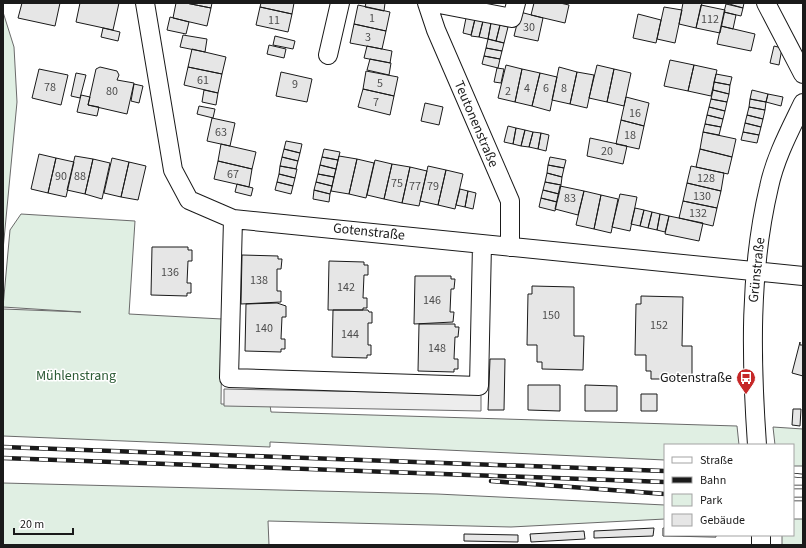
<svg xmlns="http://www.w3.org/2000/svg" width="806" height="548" font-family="'Source Sans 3',sans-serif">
	<rect width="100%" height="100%" fill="#fff"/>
	<!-- green -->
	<path fill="#e0efe3" stroke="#6a6a6a" d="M 3,12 L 14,47 L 17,102 L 3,250 Z
		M 21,214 L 135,221 L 129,314 L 222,319 L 221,404 L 270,405 L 271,412 L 737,426 L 739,445 L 665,445 L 665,460 L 270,442 L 270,447 L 3,436 L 3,309 L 81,312 L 3,307 L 10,230 Z
		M 773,427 L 803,429 L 803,466 L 793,466 L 793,445 L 775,445 Z
		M 3,483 L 437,494 L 665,505 L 665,519 L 511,527 L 268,521 L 269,545 L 3,545 Z
		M 793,519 L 803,519 L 803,545 L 782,545 L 782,535 L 793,535 Z"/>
	<!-- parking -->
	<path fill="#ededed" stroke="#6a6a6a" d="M 224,389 L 481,394 L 481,411 L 224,406 Z"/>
	<!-- building -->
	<path fill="#e6e6e6" stroke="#1a1a1a" d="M 22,3 L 60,3 L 55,26 L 18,18 Z
		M 80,3 L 119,3 L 113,30 L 76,22 Z
		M 176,3 L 186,3 L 211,8 L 207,26 L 173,18 Z
		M 186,3 L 212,3 L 211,8 Z
		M 261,3 L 294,3 L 292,14 L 260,7 Z
		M 366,3 L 385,3 L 384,11 L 365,7 Z
		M 534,3 L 560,3 L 569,5 L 565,23 L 531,15 Z
		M 683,3 L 702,3 L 696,28 L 679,24 Z
		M 726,3 L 744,3 L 743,8 Z
		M 726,4 L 743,8 L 741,16 L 724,12 Z
		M 358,5 L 390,12 L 386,31 L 354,24 Z
		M 701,5 L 725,10 L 720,33 L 696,28 Z
		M 260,7 L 292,14 L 288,32 L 256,25 Z
		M 664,7 L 682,10 L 675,43 L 657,39 Z
		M 520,12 L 543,18 L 538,41 L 514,36 Z
		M 724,12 L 736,15 L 733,29 L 721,26 Z
		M 638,14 L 661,20 L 656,43 L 633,38 Z
		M 170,17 L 189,22 L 186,34 L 167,30 Z
		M 466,18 L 475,19 L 471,35 L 463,33 Z
		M 475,19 L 483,21 L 479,37 L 471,36 Z
		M 483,21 L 491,23 L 488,39 L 479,37 Z
		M 491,23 L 500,25 L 496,41 L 488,39 Z
		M 354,24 L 386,31 L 382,49 L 350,43 Z
		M 500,25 L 508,27 L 504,43 L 496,41 Z
		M 721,26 L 755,34 L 751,51 L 717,44 Z
		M 103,28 L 120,32 L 118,41 L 101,37 Z
		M 183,35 L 207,39 L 205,52 L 180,47 Z
		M 275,36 L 295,41 L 293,49 L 273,45 Z
		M 488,39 L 504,43 L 502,51 L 486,48 Z
		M 269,45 L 286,49 L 284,58 L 267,54 Z
		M 367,46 L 392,51 L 390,63 L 364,58 Z
		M 774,46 L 782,48 L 779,65 L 770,63 Z
		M 486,48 L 502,51 L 500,59 L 484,56 Z
		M 192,49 L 226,57 L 222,74 L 188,67 Z
		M 484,56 L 500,59 L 498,68 L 482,64 Z
		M 370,59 L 391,63 L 389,75 L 367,70 Z
		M 670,60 L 694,65 L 688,91 L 664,86 Z
		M 506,65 L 522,69 L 515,102 L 498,98 Z
		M 597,65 L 614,69 L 607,102 L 589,98 Z
		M 694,65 L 717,70 L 711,96 L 688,91 Z
		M 100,67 L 117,71 L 119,75 L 117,80 L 134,83 L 127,114 L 88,105 L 96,69 Z
		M 188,67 L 222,74 L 218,93 L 184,85 Z
		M 559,67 L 577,72 L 570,104 L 552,100 Z
		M 497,68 L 504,69 L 501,83 L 494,82 Z
		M 39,69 L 68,75 L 61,105 L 32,98 Z
		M 522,69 L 540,73 L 532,106 L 515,102 Z
		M 614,69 L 631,73 L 624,106 L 607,102 Z
		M 366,71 L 398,77 L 394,96 L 363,89 Z
		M 281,72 L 312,79 L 307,102 L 276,96 Z
		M 577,72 L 594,75 L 587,108 L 570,104 Z
		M 76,73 L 86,75 L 80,98 L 71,96 Z
		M 540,73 L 557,77 L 550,111 L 532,106 Z
		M 716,74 L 732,77 L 730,85 L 714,82 Z
		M 714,82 L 730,85 L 729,94 L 713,90 Z
		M 134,84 L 143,86 L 139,103 L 131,101 Z
		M 363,89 L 394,96 L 390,115 L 358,107 Z
		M 204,90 L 218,93 L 216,105 L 202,102 Z
		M 713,90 L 729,94 L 727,102 L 711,99 Z
		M 752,90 L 768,94 L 766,102 L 750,99 Z
		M 768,94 L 783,97 L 781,106 L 766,102 Z
		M 81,95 L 90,97 L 88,105 L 99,107 L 97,116 L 77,112 Z
		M 626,97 L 649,103 L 644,126 L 621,120 Z
		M 711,99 L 727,102 L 725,111 L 709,107 Z
		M 750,99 L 766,102 L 765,110 L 749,107 Z
		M 425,103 L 443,107 L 439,125 L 421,121 Z
		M 199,106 L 215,109 L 213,118 L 197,114 Z
		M 709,107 L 725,111 L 723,119 L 707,115 Z
		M 749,107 L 765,110 L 763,119 L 747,115 Z
		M 707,115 L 723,119 L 721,127 L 705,124 Z
		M 747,115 L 763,119 L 761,127 L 745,123 Z
		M 212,118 L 235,123 L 230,146 L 207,141 Z
		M 621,120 L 644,126 L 639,149 L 616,144 Z
		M 745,123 L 761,127 L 759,135 L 743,132 Z
		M 705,124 L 721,127 L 719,135 L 703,132 Z
		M 508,126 L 516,128 L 513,144 L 504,142 Z
		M 516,128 L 525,130 L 521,146 L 513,144 Z
		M 525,130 L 533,132 L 529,147 L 521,146 Z
		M 533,132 L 541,133 L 538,149 L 529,147 Z
		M 703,132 L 736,139 L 732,157 L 700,149 Z
		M 743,132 L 759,135 L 757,143 L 741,140 Z
		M 541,133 L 549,135 L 546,151 L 538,149 Z
		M 590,138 L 627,146 L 623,164 L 587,156 Z
		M 286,141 L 302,144 L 300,153 L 284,149 Z
		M 221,144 L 256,152 L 252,169 L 218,161 Z
		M 284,149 L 300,153 L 298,161 L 282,157 Z
		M 324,149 L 340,152 L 338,160 L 322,157 Z
		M 700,149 L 732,157 L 728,174 L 696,167 Z
		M 39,154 L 56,158 L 48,193 L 31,189 Z
		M 75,156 L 93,159 L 85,194 L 67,190 Z
		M 339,156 L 357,159 L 349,194 L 331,191 Z
		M 282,157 L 298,161 L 296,169 L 280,166 Z
		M 322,157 L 338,160 L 336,169 L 320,165 Z
		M 550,157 L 566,160 L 564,168 L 548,165 Z
		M 56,158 L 74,162 L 66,197 L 48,193 Z
		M 112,158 L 129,162 L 121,197 L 104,193 Z
		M 93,159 L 110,163 L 102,199 L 85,194 Z
		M 357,159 L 374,163 L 366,198 L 349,194 Z
		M 375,160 L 392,164 L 384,199 L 367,195 Z
		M 218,161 L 252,169 L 249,187 L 214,179 Z
		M 129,162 L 146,166 L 138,200 L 121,197 Z
		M 392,164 L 410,167 L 402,203 L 384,199 Z
		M 320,165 L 336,169 L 334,177 L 318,174 Z
		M 548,165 L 564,168 L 562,177 L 547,173 Z
		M 280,166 L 297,169 L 295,178 L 279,174 Z
		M 428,166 L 446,170 L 438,205 L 420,201 Z
		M 691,166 L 724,173 L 721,191 L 687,183 Z
		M 410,167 L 427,171 L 419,206 L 402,203 Z
		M 446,170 L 463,174 L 455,209 L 438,205 Z
		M 547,173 L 562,177 L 561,185 L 545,182 Z
		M 279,174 L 295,178 L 293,186 L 277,182 Z
		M 318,174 L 334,177 L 332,186 L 316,182 Z
		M 277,182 L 293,186 L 291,194 L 275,190 Z
		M 316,182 L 332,186 L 330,194 L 314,190 Z
		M 545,182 L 561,185 L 559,194 L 543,190 Z
		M 687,183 L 721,191 L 717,208 L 683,201 Z
		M 237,184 L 253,188 L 251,196 L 235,192 Z
		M 560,186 L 584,191 L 578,215 L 555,209 Z
		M 460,189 L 468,191 L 465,207 L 456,205 Z
		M 314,190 L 330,194 L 329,202 L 313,199 Z
		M 543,190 L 559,194 L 557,202 L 541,198 Z
		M 468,191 L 476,193 L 473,209 L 465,207 Z
		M 584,191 L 601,195 L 594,229 L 576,225 Z
		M 620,194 L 637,197 L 630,231 L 612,227 Z
		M 601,195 L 618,199 L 611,233 L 594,229 Z
		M 541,198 L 557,202 L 555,211 L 539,207 Z
		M 683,201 L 717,208 L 713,226 L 679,218 Z
		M 635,208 L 644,210 L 640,226 L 631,224 Z
		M 644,210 L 652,212 L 648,228 L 640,226 Z
		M 652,212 L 660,214 L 657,230 L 648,228 Z
		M 660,214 L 669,216 L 665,232 L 657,230 Z
		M 669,216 L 703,223 L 699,241 L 665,234 Z
		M 152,247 L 188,247 L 188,250 L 192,250 L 192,261 L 188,261 L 187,283 L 191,283 L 191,293 L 187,293 L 187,296 L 151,295 Z
		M 242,255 L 278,256 L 278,259 L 282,259 L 281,269 L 277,269 L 277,291 L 281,291 L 281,302 L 241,304 Z
		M 329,261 L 364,262 L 364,265 L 368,265 L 368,275 L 364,275 L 363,298 L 367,298 L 367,308 L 363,308 L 363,310 L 328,310 Z
		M 415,276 L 451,276 L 451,279 L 455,279 L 454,289 L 451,289 L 450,312 L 454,312 L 453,322 L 414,324 Z
		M 532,286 L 574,287 L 574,336 L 584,336 L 583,370 L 542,369 L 542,362 L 537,362 L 537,345 L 527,345 L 528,294 L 532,294 Z
		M 641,296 L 683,297 L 682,346 L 692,346 L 692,379 L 651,379 L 651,371 L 646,371 L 646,355 L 635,355 L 636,304 L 641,304 Z
		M 277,303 L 286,306 L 286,317 L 282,317 L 281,339 L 285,339 L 285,349 L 281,349 L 281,352 L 245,351 L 246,304 Z
		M 333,310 L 368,310 L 369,312 L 372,312 L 372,323 L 368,323 L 368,345 L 371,345 L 371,355 L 367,355 L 367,358 L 332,357 Z
		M 419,324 L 455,324 L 455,327 L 459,327 L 458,337 L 455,337 L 454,359 L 458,359 L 458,369 L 454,369 L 454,372 L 418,371 Z
		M 800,342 L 800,345 L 803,345 L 803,376 L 792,373 Z
		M 490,359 L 505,359 L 504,410 L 488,410 Z
		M 528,385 L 560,385 L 560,411 L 528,410 Z
		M 585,385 L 617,386 L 617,411 L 585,411 Z
		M 641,394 L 657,394 L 657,411 L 641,411 Z
		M 793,409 L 801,409 L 800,426 L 792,425 Z
		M 654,528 L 653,536 L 594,538 L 594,531 Z
		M 663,528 L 665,528 L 665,535 L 716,535 L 716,537 L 663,536 Z
		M 584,531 L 585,539 L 531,542 L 530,534 Z
		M 464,534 L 518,535 L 518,542 L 464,541 Z"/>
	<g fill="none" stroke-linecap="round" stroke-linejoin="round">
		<defs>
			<path id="street" d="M 145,3 L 173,170 L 189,200 L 233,219 L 803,276
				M 427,3 L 436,30 L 510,201 L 510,247
				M 434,3 L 512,18 L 516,3
				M 766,3 L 803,74
				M 328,55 L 340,3
				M 233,219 L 229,378 L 479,386 L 482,244
				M 757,445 C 751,359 749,272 769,187 C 775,158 790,130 803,103
				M 761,535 L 761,545"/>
		</defs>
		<!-- street casing -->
		<use href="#street" stroke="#1a1a1a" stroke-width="20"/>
		<!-- street -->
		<use href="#street" stroke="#fff" stroke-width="18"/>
		<defs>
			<path id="rail" d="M 3,447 L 665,471
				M 3,458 L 665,482
				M 793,475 L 803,476
				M 491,481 L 665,494
				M 793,487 L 803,487
				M 793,499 L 803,499"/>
		</defs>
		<!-- rail casing -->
		<use href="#rail" stroke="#1a1a1a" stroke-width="4.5"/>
		<!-- rail -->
		<use href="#rail" stroke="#fff" stroke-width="3" stroke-dasharray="9" stroke-linecap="butt"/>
	</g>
	<!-- icons -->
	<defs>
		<symbol id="bus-pin" viewBox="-11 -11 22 30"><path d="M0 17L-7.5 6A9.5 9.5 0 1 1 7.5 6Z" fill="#c62828" stroke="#fff"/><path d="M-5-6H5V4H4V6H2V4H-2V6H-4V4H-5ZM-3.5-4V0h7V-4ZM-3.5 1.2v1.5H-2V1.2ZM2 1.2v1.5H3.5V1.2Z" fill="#fff"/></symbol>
	</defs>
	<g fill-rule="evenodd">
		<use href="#bus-pin" x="735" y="367" width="22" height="30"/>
	</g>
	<g text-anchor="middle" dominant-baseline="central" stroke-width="3" stroke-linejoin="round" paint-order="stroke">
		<!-- number labels -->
		<g font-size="12" fill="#4d4d4d">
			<text x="372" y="18">1</text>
			<text x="710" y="19">112</text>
			<text x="274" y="20">11</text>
			<text x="529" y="27">30</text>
			<text x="368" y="37">3</text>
			<text x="203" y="80">61</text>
			<text x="380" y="83">5</text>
			<text x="295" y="84">9</text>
			<text x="50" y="87">78</text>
			<text x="527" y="88">4</text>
			<text x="546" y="88">6</text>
			<text x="564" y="88">8</text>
			<text x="112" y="91">80</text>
			<text x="508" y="91">2</text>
			<text x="376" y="102">7</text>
			<text x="635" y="113">16</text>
			<text x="221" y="132">63</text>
			<text x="630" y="135">18</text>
			<text x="607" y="151">20</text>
			<text x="233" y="174">67</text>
			<text x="61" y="176">90</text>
			<text x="80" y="176">88</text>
			<text x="706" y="178">128</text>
			<text x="397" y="183">75</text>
			<text x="415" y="186">77</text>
			<text x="433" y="186">79</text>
			<text x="702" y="196">130</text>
			<text x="570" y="198">83</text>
			<text x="698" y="213">132</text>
			<text x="170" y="272">136</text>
			<text x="259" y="280">138</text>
			<text x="346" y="287">142</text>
			<text x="432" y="300">146</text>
			<text x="551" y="315">150</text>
			<text x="659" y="325">152</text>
			<text x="264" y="328">140</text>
			<text x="350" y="334">144</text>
			<text x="437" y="348">148</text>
		</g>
		<!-- street labels -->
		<g font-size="14" fill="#1a1a1a" stroke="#fff">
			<text transform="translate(476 124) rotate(67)">Teutonenstraße</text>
			<text transform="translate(369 232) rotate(6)">Gotenstraße</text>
			<text transform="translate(757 270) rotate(-84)">Grünstraße</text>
		</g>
		<!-- park labels -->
		<g font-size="14" fill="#2b5a34" stroke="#fff">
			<text x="76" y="376">Mühlenstrang</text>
		</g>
		<!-- poi labels -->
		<g font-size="14" fill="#1a1a1a" stroke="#fff" text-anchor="end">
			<text x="732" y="378">Gotenstraße</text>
		</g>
	</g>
	<!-- border -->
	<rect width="806" height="548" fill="none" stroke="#1a1a1a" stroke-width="8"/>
	<!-- legend -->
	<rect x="664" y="444" width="130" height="92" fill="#ffffff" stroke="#a3a3a3"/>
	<rect x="672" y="457" width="20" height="6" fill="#ffffff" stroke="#a3a3a3"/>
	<text x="700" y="464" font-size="12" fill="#1a1a1a">Straße</text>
	<rect x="672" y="477" width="20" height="6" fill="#1a1a1a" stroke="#a3a3a3"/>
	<text x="700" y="484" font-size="12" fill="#1a1a1a">Bahn</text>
	<rect x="672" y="494" width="20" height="12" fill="#e0efe3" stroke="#a3a3a3"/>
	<text x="700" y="504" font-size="12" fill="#1a1a1a">Park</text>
	<rect x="672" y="514" width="20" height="12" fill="#e6e6e6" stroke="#a3a3a3"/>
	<text x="700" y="524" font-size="12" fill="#1a1a1a">Gebäude</text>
	<!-- scale -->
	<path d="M14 528v6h59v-6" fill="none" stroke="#1a1a1a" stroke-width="2"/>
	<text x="20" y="528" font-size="12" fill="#1a1a1a" stroke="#ffffff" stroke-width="3" paint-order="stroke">20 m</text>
</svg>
